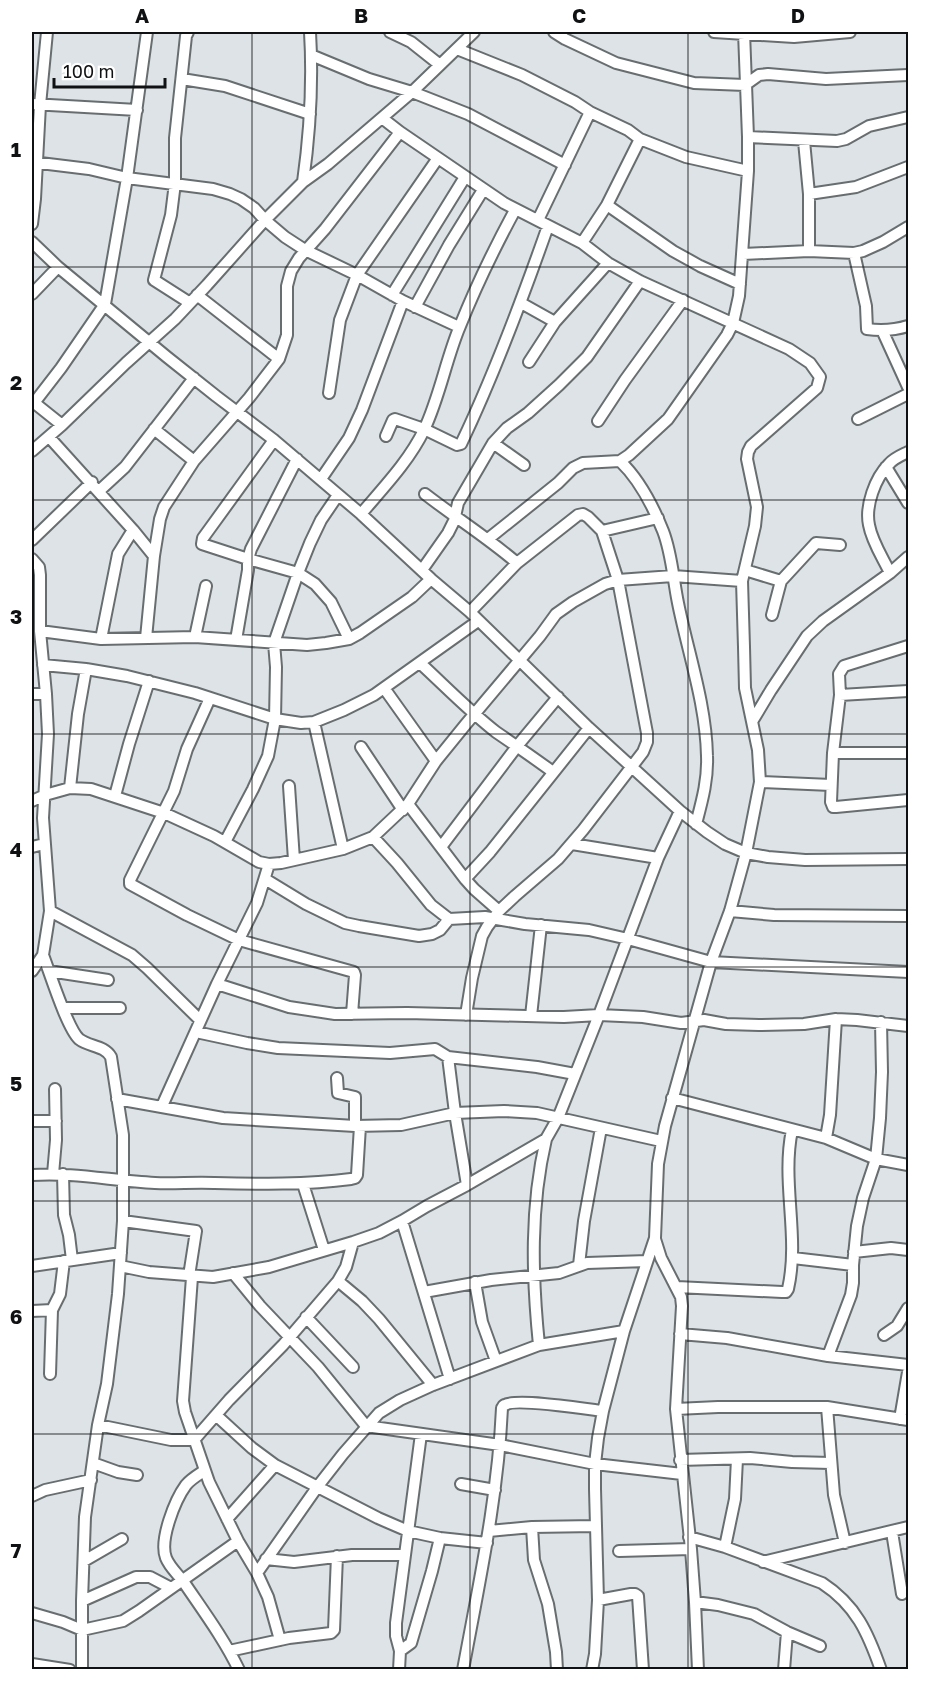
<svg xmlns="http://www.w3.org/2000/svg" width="940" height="1701" font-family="'Golos Text',sans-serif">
	<rect width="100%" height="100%" fill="#dde3e6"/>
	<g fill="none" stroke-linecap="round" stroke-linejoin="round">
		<defs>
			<path id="minor" d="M 188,32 L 186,36 L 175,138 L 175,183 L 171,215 L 154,280 L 190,303
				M 390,32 L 411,42 L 440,65
				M 554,32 L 565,39 L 616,63 L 694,83 L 745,85 L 759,75 L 768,74 L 826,79 L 908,75
				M 714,32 L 794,37 L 850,32
				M 457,49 L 522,75 L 575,102 L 590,112 L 628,130 L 640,139 L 686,157 L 748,171
				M 311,55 L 369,79 L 412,92 L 468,114 L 565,165
				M 182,79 L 225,86 L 310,114
				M 32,104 L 137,110
				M 382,118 L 400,132 L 504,203 L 582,243 L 608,263 L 640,281 L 789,349 L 810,363 L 820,377 L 817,388 L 751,446 L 748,452 L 747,459 L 757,507 L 755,526 L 742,581 L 744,647 L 745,688 L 758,750 L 760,782 L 746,853 L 730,911 L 711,962 L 665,1126 L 658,1164 L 655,1238 L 624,1331 L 603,1411 L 598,1438 L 595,1464 L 595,1489 L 598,1600 L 595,1654 L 592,1670
				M 748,137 L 837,141 L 846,139 L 869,126 L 908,117
				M 804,141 L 809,194 L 809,251
				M 32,162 L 89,169 L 127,178 L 213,189 L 230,194 L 241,199 L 254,208 L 265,220 L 285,237 L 305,250 L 357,275 L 403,301 L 459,327
				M 303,182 C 310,132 313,82 310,32
				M 809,194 L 856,187 L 908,167
				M 607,205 L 673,251 L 700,266 L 740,284
				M 538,220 L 590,112
				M 32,224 L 35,199 L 40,105 L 47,32
				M 32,242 L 58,267 L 167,357 L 216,396 L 274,440 L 361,514 L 431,579 L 470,612 L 589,728 L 680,811 L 707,832 L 725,844 L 746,853 L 768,857 L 805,860 L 908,859
				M 582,243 L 607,205 L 640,139
				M 854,253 L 866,306 L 867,329 C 881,331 895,330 908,326
				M 743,254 L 809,251 L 854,253 L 863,251 L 883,242 L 908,227
				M 32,294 L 58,267
				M 197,295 L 279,359
				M 392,295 L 465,177
				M 521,303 L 555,322
				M 415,307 L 449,245 L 483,190
				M 882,330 L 908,387
				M 529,362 L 555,322 L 608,263
				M 329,393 L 340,320 L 357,275 L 438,158
				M 32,401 L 62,425
				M 34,403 L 61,368 L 105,304 L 127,178 L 147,32
				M 858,419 L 908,394
				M 598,421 L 625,380 L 683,300
				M 154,429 L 194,461
				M 386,436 L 393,420 L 395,419 L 424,429 L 457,445 L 461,444 C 495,373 522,300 548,226
				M 49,437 L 133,530 L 154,556
				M 274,440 L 203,538 L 202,544 L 248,559 L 298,573 L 315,584 L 331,602 L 349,639
				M 493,443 L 524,465
				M 32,451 L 62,425 L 126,363 L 175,319 L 207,285 L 265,220 L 303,182 L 328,164 L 412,92 L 474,32
				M 620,461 C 640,480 653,506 663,531 C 672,554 673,579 678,603 C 688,653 706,704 707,756 C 708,780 702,801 696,824
				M 886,467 L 908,503
				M 321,479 L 349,438 L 362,410 L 403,301
				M 99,491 L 125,467 L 194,378
				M 425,494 C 456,518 488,538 517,563
				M 361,514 C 384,487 409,461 424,430 C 440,396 446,359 460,326 C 476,286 495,247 515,210
				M 602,531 L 658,518
				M 488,539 L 558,483 L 573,468 L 583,463 L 620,461 L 629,455 L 668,419 L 727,335 L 733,323 L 739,296 L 748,171 L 748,137 L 744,32
				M 32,540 L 92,482
				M 32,559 L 39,567 L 40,575 L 40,631 L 46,694 L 48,734 L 43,818 L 50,911 L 43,955 L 32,971
				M 422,570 L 448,533 L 454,521 L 458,503 L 493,443 L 507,428 L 528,413 L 559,385 L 587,357 L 640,281
				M 745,570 L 781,581 L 816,543 L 840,545
				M 890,573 C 883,558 872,542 869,525 C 865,506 875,478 889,464 C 894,458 902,455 908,452
				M 772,615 L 781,581
				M 40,631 L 101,639 L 195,637 L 307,645 L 326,643 L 349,639 L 360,633 L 412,597 L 431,579
				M 195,637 L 206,586
				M 146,638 L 154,556 L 160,519 L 164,507 L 194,461 L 249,398 L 279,359 L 287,335 L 287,286 L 291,271 L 299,258 L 325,229 L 400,132
				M 101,639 L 118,554 L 133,530
				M 236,640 L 248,570 L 248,559 L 251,549 L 297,459
				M 420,663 C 445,686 469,711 496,732 C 515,745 534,758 553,772
				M 43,665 L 86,669 L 127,676 L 195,693 L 275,719 L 301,723 L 314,722 L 344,710 L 374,695 L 478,621
				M 384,688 L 436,761
				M 908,691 L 840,695 L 833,753 L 831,802 L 833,807 L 836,807 L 908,800
				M 32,694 L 46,694
				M 840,695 L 839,674 L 844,666 L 908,646
				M 210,698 L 187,749 L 174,791 L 130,880 L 130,884 L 187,915 L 239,940 L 354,972 L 355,975 L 352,1014
				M 753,720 L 771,690 L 807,636 L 823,621 L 890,573 L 908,557
				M 314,722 L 343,849
				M 361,747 L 403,810
				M 833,753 L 908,753
				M 760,782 L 831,785
				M 289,786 L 294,860
				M 70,788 L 78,714 L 86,669
				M 115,796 L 129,744 L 149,681
				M 32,801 L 45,795 L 70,788 L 91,789 L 164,813 L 214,836 L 259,862 L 269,864 L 281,863 L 343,849 L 373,837 L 408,804 L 436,761 L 466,724 L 540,636 L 556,614 L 573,602 L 605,584 L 618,580 L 673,576 L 742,581
				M 408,804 L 465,879 L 474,889 L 499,911
				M 373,837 L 397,863 L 431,905 L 449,919 L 485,917 L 525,924 L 589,930 L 628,939 L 711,962 L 908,972
				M 225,842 L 253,789 L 268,756 L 275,719 L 276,667 L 274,643 L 298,573 L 310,543 L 321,520 L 338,495
				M 572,844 L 658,858
				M 32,847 L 44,844
				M 441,847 L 518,745 L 558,697
				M 265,879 L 306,904 L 345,923 L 359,926 L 419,936 L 432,934 L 440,930 L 449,919
				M 465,879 L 490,852 L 589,728
				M 50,911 L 132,955 L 147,968 L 200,1020
				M 730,911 L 774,915 L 908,916
				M 43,955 C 50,973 67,1028 79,1039 C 89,1047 104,1045 111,1057 L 123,1135 L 123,1221 L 118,1294 L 107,1384 L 98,1425 L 85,1517 L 82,1601 L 82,1670
				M 49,971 L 108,980
				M 217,984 L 289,1007 L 335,1014 L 407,1013 L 564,1017 L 599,1015 L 643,1017 L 681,1023 L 704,1020 L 726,1024 L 759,1025 L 804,1024 L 836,1019 L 857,1020 L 908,1026
				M 63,1008 L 120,1008
				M 466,1015 L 472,978 L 482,936 L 487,927 L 499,911 L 515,896 L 558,859 L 583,830 L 643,752 L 647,742 L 647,733 L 618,580 L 602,531 L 588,517 L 583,514 L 578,515 L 517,563 L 470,612
				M 531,1016 L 541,925
				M 196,1032 L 247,1043 L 278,1048 L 390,1053 L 435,1049 L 448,1057 L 537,1067 L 575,1074
				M 448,1057 L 455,1113 L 467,1185
				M 337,1078 L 338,1093 L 355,1097 L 355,1126
				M 672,1098 L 826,1138 L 876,1159 L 908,1165
				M 117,1099 L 223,1118 L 355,1126 L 401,1125 L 455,1113 L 504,1111 L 537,1113 L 661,1141
				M 162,1106 L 217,984 L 257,903 L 269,864
				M 32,1121 L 56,1121
				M 826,1138 L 830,1115 L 836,1019
				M 53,1174 L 56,1140 L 55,1089
				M 63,1174 L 64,1215 L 69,1235 L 72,1260
				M 32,1175 C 73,1172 113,1181 155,1183 C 174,1184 194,1182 214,1183 C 260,1184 305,1185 351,1179 L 355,1178 L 357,1175 L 360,1126
				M 303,1184 L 324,1250
				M 123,1221 L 196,1231 L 189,1276
				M 402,1221 L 450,1379
				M 655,1239 L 661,1258 L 681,1297 L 682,1306 L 676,1409 L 691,1549 L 695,1602 L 698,1670
				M 854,1252 L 891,1248 L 908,1250
				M 793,1258 L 853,1265
				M 579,1265 L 584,1221 L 601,1128
				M 32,1266 L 121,1253
				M 120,1266 L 149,1272 L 213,1277 L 269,1267 L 353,1242 L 379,1233 L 402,1221 L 427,1206 L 467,1185 L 546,1139 L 558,1118 L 599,1015 L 658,858 L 680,811
				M 233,1273 L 260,1306 L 318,1367 L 366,1426 L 500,1445 L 595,1464 L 682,1474
				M 192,1277 L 183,1401 L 185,1412 L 209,1482 L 238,1541 L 257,1573 L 268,1597 L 280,1640
				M 338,1281 L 362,1301 L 379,1319 L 433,1385
				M 475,1282 L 482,1322 L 496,1361
				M 677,1287 L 782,1292 L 786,1292 L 788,1289 C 800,1236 781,1183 792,1130
				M 424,1292 L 491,1280 L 559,1273 L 587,1263 L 647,1261
				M 32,1311 L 52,1310 L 60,1294 L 64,1261
				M 306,1317 L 353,1367
				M 680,1334 L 727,1338 L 828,1356 L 908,1365
				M 884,1335 L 897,1326 L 908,1308
				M 539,1345 C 532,1276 530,1207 546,1139
				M 828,1356 L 851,1295 L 853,1283 L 853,1265 L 857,1226 L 863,1198 L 876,1159 L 880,1118 L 882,1072 L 881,1022
				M 50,1374 L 52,1310
				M 827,1407 L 834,1495 L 845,1543
				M 676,1409 L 718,1407 L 827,1407 L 908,1420
				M 217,1416 L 252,1448 L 275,1465 L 378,1518 L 408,1531 L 440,1538 L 487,1543
				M 900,1419 L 908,1372
				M 98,1425 L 171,1440 L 194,1440 L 229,1400 L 283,1345 L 338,1281 L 346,1267 L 353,1242
				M 680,1460 L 750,1458 L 792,1462 L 831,1463
				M 93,1463 L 118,1472 L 137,1475
				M 204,1471 C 198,1475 191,1479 186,1485 C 175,1500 159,1540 166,1558 C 170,1568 179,1575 185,1584 C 204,1612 224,1639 239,1670
				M 461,1484 L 495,1490
				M 32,1496 L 45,1490 L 91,1480
				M 227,1519 L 275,1465
				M 532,1527 L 534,1560 L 548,1604 L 556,1652 L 557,1670
				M 489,1531 L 532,1527 L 595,1526
				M 892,1532 L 902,1594
				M 689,1537 L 725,1547 L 822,1583 C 856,1605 868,1633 881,1670
				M 725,1547 L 735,1499 L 737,1459
				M 619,1551 L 691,1549
				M 266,1559 L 294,1562 L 352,1555 L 405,1555
				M 84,1561 L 122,1539
				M 763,1562 L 908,1527
				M 257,1573 L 318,1486 L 343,1454 L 379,1413 L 400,1400 L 433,1385 L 539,1345 L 624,1331
				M 598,1600 L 631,1594 L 635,1594 L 638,1596 L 643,1670
				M 82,1601 L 136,1577 L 150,1577 L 171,1588
				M 695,1602 L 718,1605 L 754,1614 L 787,1632 L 820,1646
				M 32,1613 L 63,1622 L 82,1630 L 123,1621 L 139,1611 L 238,1541
				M 229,1651 L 289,1638 L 331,1633 L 334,1630 L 337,1556
				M 400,1651 L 411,1643 L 432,1571 L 440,1538
				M 32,1664 L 70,1670
				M 399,1670 L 400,1651 L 396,1636 L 396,1623 L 421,1434
				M 463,1670 C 479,1583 498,1497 502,1408 C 503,1407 503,1405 505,1405 C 515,1398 587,1409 603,1411
				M 784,1670 L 787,1632"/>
		</defs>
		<!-- minor casing -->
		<use href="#minor" stroke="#686e70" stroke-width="14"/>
		<!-- minor -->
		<use href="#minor" stroke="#fff" stroke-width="10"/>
	</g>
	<!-- grid -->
	<path fill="none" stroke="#0f1112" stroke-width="1.5" stroke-opacity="0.55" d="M 252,32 L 252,1670M 470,32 L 470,1670M 688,32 L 688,1670M 32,267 L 908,267M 32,500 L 908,500M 32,734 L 908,734M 32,967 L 908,967M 32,1201 L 908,1201M 32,1434 L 908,1434"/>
	<!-- border -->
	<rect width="940" height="1701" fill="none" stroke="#ffffff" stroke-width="66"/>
	<!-- scale -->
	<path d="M54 78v9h111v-9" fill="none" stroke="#0f1112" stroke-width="3"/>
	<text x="63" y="78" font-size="18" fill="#0f1112" stroke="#ffffff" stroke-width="4.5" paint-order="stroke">100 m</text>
	<rect x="33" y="33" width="874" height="1635" fill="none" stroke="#0f1112" stroke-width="2"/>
	<g font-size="20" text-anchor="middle" font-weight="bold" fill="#0f1112">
		<text x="142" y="23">A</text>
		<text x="361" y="23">B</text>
		<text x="579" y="23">C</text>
		<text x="798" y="23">D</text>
		<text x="16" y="157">1</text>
		<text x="16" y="390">2</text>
		<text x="16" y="624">3</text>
		<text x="16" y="857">4</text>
		<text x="16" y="1091">5</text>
		<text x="16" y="1324">6</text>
		<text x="16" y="1558">7</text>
	</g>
</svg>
